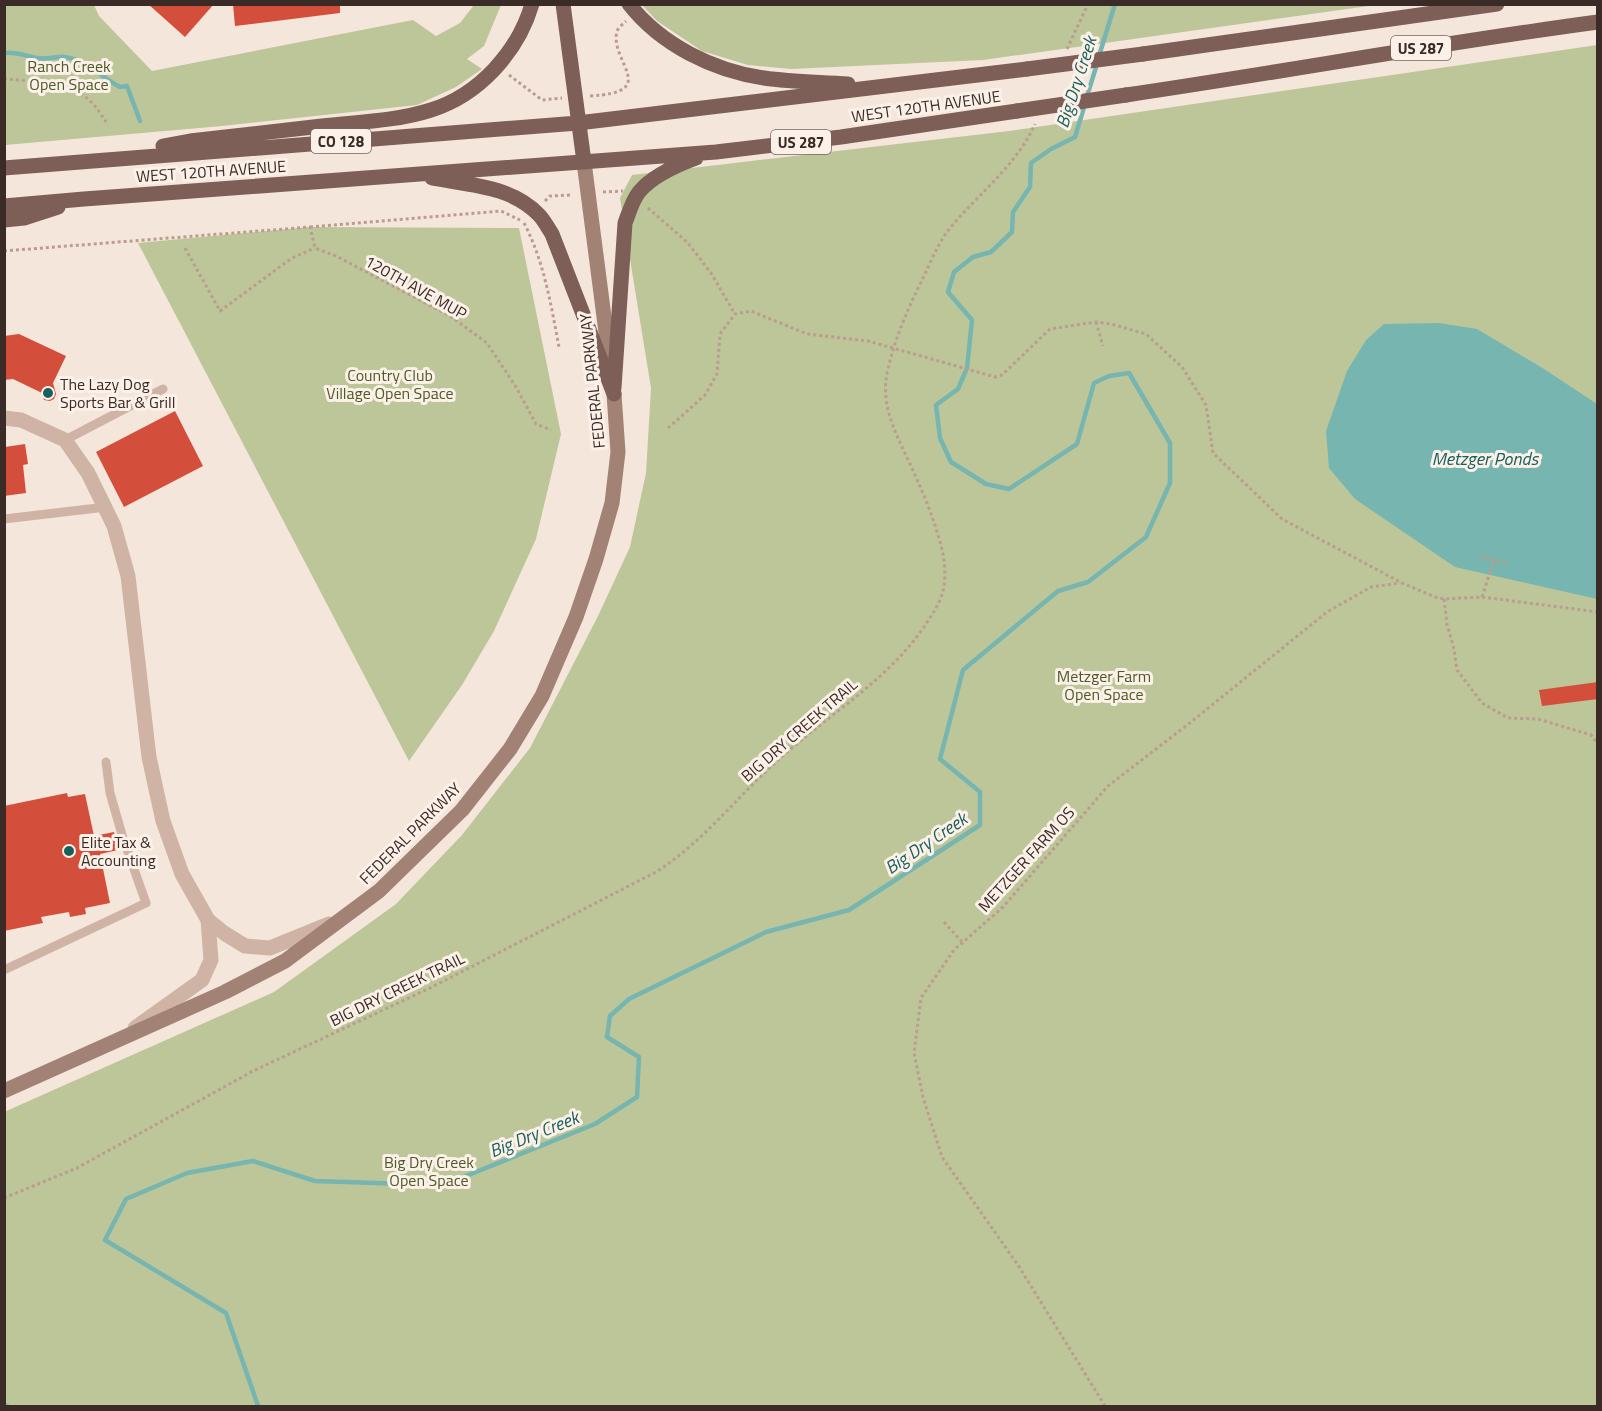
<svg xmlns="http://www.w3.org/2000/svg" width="1602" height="1411" font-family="'Titillium Web',sans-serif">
	<rect width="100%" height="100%" fill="#f5e6db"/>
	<!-- green -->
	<path fill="#bcc699" d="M 5,4 L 94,5 L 99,16 L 152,71 L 413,20 L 436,36 L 460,23 L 474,5 L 501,5 L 484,46 L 467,59 L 482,69 L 456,87 L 417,105 L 222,126 L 5,145 Z
		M 642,5 L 1376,5 L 983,60 L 791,69 L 748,65 L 702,51 L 657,21 Z
		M 1597,45 L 1597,1406 L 5,1406 L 4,1112 L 274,992 L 396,904 L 462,835 L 530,748 L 598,616 L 630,547 L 646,473 L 651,388 L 620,198 L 632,175 L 1009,131 Z
		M 310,227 L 519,228 L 561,434 L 536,539 L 494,631 L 462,685 L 409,761 L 138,243 Z"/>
	<!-- water -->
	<path fill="#77b5b1" d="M 1439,323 L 1477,329 L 1544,369 L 1597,404 L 1597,599 L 1455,567 L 1355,499 L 1329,468 L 1326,431 L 1347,371 L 1366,340 L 1384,324 Z"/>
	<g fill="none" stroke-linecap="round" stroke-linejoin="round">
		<!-- stream -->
		<path stroke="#77b5b1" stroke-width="4.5" d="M 4,53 C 16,51 25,56 37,58 C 47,60 56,56 65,57 C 87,60 102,78 120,87 L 127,86 L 140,121
			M 1099,56 L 1115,4
			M 1087,96 L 1097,64
			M 4,1405 L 7,1406
			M 258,1406 L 226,1313 L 105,1240 L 126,1199 L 187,1173 L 253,1161 L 315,1181 L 407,1184 L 451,1182 L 595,1124 L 637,1097 L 639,1057 L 607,1037 L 610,1016 L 629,999 L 766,932 L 849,910 L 980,825 L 980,792 L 940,759 L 963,670 L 1058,591 L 1088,582 L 1146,537 L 1170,483 L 1170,443 L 1129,373 L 1109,376 L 1094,383 L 1077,444 L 1009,489 L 986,484 L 951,462 L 940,438 L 936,405 L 958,389 L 967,368 L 972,320 L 948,292 L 954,272 L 973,257 L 991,252 L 1012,232 L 1013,212 L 1030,187 L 1031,163 L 1051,149 L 1075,137 L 1085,104"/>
	</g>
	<!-- building -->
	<path fill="#d44f3b" d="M 148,4 L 214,4 L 185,37 Z
		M 233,4 L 340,4 L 340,13 L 235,26 Z
		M 19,334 L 66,356 L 53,383 L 56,394 L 54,399 L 50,401 L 44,400 L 42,393 L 13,379 L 4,380 L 4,336 Z
		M 175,411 L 203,466 L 124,507 L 96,452 Z
		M 25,444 L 28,464 L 23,465 L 26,493 L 4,496 L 5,447 Z
		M 1598,682 L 1598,699 L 1542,706 L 1539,690 Z
		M 67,793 L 68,797 L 85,794 L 94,836 L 114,832 L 118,850 L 100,854 L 110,903 L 85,908 L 86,914 L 70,917 L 69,912 L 41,917 L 43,923 L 4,931 L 4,806 Z"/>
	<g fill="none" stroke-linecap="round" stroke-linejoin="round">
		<!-- path -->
		<path stroke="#bb9d8f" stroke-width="3" stroke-dasharray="3 3" stroke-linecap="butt" d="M 1067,49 L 1088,4
			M 509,75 L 542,100 L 562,98
			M 4,79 C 27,80 71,85 88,99 C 96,106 101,114 106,122
			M 590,96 C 662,92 609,62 617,31 C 619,27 623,24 626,21
			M 603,192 L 623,191
			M 545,201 L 550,196 L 572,195
			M 648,208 L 688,243 L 711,273 L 735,314
			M 524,223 C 544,261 551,305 559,347
			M 310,227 L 501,211 L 520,220
			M 185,248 L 220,311 L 292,258 L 315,248
			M 4,251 L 310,227 L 315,248 L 336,256 L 450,316 L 487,343 L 516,387 L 536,424 L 551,430
			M 1096,322 L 1103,346
			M 668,428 L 705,395 L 717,374 L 720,334 L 735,314 L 751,311 L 807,334 L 868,341 L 995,377 L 1002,375 L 1050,329 L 1096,322 L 1111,324 L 1146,334 L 1182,367 L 1206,405 L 1213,453 L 1282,519 L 1402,583 L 1435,597 L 1444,599 L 1482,597 L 1598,612
			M 1480,556 L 1509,564
			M 1482,597 L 1494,560
			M 1444,599 L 1447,624 L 1454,649 L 1457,670 L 1482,703 L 1508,718 L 1538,719 L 1591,735 L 1598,744
			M 944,922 L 962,942
			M 4,1198 L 77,1168 L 253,1071 L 430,988 L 656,872 C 702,843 735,799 776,762 C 826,716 888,681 926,624 C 933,613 940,603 943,591 C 946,579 945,566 943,554 C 937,527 926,499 915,475 C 900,440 878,408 888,369 C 895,337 909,307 923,278 C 930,263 937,246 947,232 C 975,196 1016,167 1035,124
			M 1105,1406 L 1018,1265 L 942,1157 L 923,1097 L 914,1053 L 921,998 L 954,950 L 1003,907 L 1108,786 L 1191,722 L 1327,612 L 1371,587 L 1400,583"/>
		<!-- service -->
		<path stroke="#cfb4a6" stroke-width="9" d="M 65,440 L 163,389
			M 4,519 L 106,507
			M 4,970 L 146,903 L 123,838 L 110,793 L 106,762"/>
		<!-- minor -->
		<path stroke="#cfb4a6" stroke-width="15" d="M 4,418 L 21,420 L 65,440 L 88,473 L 114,526 L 128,576 L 149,757 L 163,821 L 182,874 L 208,920 L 224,933 L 245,946 L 270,948 L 329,924
			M 135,1028 L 202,980 L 211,960 L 208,920"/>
		<!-- secondary -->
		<path stroke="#a38276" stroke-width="15" d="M 4,1091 L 225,992 L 285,961 L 379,891 L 462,810 L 510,749 L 542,696 L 576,617 L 596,559 L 612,503 L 618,452 L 614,394 L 584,162"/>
		<!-- primary -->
		<path stroke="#7d5f57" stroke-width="15" d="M 563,4 L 584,162
			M 629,4 C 661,45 714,71 764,78 C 792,82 820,82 848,84
			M 1143,54 L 1497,4
			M 1126,95 C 1283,72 1440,43 1598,22
			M 163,146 L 190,141 C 234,136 278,131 322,126 C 358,122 397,121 431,110 C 479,95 518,52 532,4
			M 4,168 L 578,123 L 1027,69
			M 432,178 C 469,185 512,186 539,215 C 544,220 548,228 552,234 L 614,394
			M 4,206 L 84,199 L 716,152 L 841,137 L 1017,111
			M 4,220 L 24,218 L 58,207
			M 614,388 L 625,223 C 629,213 632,201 639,192 C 652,176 677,165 696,158"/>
		<!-- primary-bridge -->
		<path stroke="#7d5f57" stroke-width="15" d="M 1027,69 L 1143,54
			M 1017,111 L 1126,95"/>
	</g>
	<!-- markers -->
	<g fill="#18605d" stroke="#fcf1e8" stroke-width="2">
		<circle cx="48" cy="393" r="6"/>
		<circle cx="69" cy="851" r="6"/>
	</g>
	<g text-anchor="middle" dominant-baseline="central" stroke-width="6" stroke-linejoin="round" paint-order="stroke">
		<!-- shield labels -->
		<g fill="#fcf1e8" stroke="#746661" stroke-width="1.5">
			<rect x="1391" y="36" width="60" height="24" rx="4.5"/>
			<rect x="311" y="129" width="60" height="24" rx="4.5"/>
			<rect x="771" y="130" width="60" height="24" rx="4.5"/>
		</g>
		<g font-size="15" font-weight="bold" fill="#3a2b27">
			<text x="1421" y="48">US 287</text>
			<text x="341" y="141">CO 128</text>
			<text x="801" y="142">US 287</text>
		</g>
		<!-- park labels -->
		<g font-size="16" fill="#4e5b28" stroke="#fcf1e8">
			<text x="69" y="66">Ranch Creek<tspan x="69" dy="18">Open Space</tspan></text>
			<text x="390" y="375">Country Club<tspan x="390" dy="18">Village Open Space</tspan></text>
			<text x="1104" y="676">Metzger Farm<tspan x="1104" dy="18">Open Space</tspan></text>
			<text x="429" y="1162">Big Dry Creek<tspan x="429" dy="18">Open Space</tspan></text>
		</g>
		<!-- street labels -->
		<g font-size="16" fill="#3a2b27" stroke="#fcf1e8">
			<text transform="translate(926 106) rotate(-8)">WEST 120TH AVENUE</text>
			<text transform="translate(211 171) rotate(-4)">WEST 120TH AVENUE</text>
			<text transform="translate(416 287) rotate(29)">120TH AVE MUP</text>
			<text transform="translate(592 381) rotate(-96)">FEDERAL PARKWAY</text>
			<text transform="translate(799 730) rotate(-41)">BIG DRY CREEK TRAIL</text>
			<text transform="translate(410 833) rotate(-45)">FEDERAL PARKWAY</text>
			<text transform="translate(1026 859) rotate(-48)">METZGER FARM OS</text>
			<text transform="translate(397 989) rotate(-26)">BIG DRY CREEK TRAIL</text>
		</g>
		<!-- poi labels -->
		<g font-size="16" fill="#3a2b27" stroke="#fcf1e8" text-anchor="start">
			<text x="60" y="384">The Lazy Dog<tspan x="60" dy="18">Sports Bar &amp; Grill</tspan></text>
			<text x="81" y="842">Elite Tax &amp;<tspan x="81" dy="18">Accounting</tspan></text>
		</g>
		<!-- water labels -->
		<g font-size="18" font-style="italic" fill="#18605d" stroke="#fcf1e8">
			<text transform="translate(1076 82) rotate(-72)">Big Dry Creek</text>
			<text x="1485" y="458">Metzger Ponds</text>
			<text transform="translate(926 843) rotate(-34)">Big Dry Creek</text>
			<text transform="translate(534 1134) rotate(-22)">Big Dry Creek</text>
		</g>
	</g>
	<!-- border -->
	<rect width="1602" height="1411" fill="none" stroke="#3a2b27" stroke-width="12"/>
</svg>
